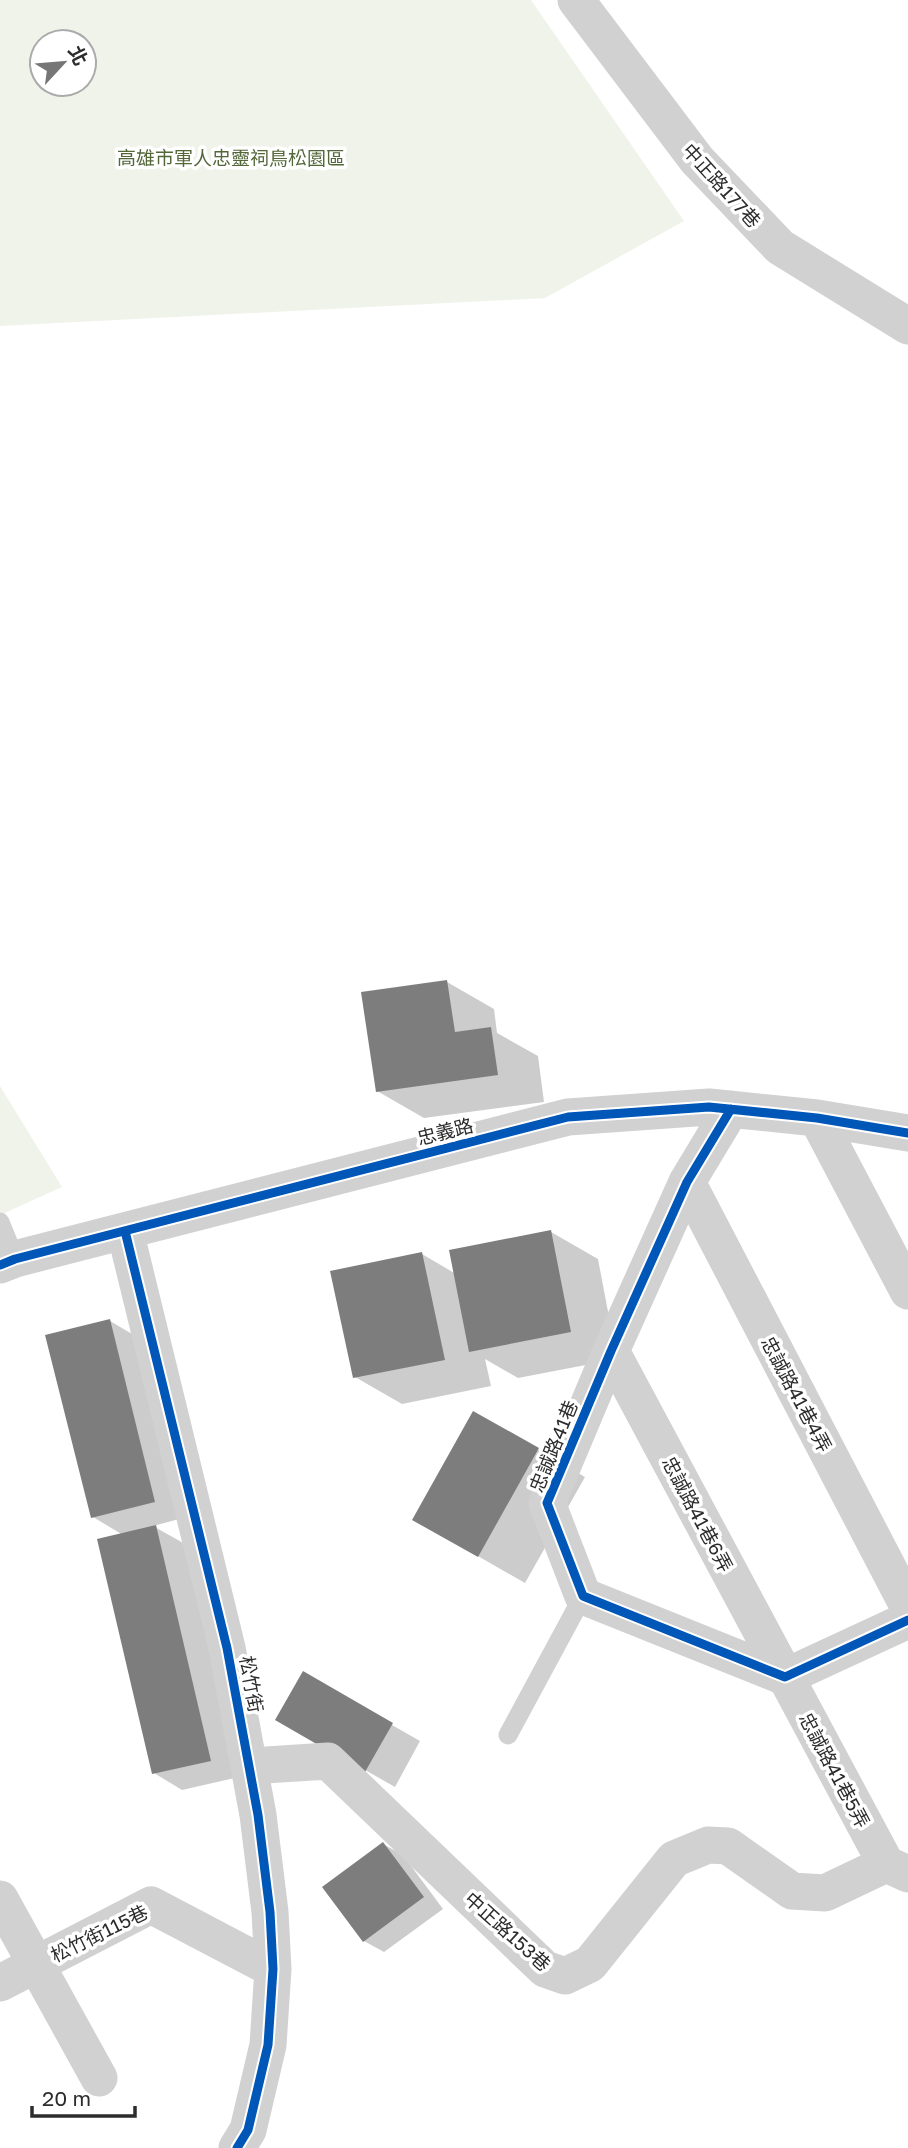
<svg xmlns="http://www.w3.org/2000/svg" width="908" height="2148" font-family="'Golos Text','Noto Sans TC',sans-serif">
	<rect width="100%" height="100%" fill="#fff"/>
	<!-- green -->
	<path fill="#f0f3ea" fill-rule="evenodd" d="M 0,0 L 531,0 L 684,221 L 545,298 L 0,326 ZM 84,42 L 84,84 L 42,84 L 42,42 Z
		M 0,1086 L 62,1187 L 0,1215 Z"/>
	<!-- shadow -->
	<path fill="#0003" d="M 447,982 L 494,1009 L 497,1033 L 538,1056 L 544,1102 L 424,1118 L 377,1091 Z
		M 551,1232 L 598,1259 L 617,1359 L 518,1378 L 485,1359 L 491,1386 L 402,1404 L 355,1377 L 422,1254 L 456,1274 Z
		M 110,1321 L 139,1338 L 183,1518 L 153,1526 L 185,1544 L 239,1777 L 182,1790 L 154,1773 L 123,1535 L 93,1517 Z
		M 474,1413 L 585,1477 L 525,1583 L 415,1520 Z
		M 303,1674 L 420,1741 L 395,1787 L 277,1720 Z
		M 383,1844 L 403,1855 L 443,1909 L 384,1952 L 364,1941 L 325,1887 Z"/>
	<!-- building -->
	<path fill="#7d7d7d" d="M 447,980 L 455,1032 L 491,1027 L 498,1075 L 376,1092 L 361,992 Z
		M 551,1230 L 571,1332 L 469,1352 L 449,1250 Z
		M 422,1252 L 445,1360 L 353,1378 L 330,1271 Z
		M 110,1319 L 155,1502 L 91,1518 L 45,1335 Z
		M 473,1411 L 539,1448 L 478,1557 L 412,1520 Z
		M 156,1525 L 211,1761 L 152,1774 L 97,1539 Z
		M 303,1671 L 393,1723 L 365,1772 L 275,1720 Z
		M 383,1842 L 424,1897 L 363,1942 L 322,1887 Z"/>
	<g fill="none" stroke-linecap="round" stroke-linejoin="round">
		<!-- lane -->
		<path stroke="#d1d1d1" stroke-width="19" d="M 0,1222 L 15,1259
			M 508,1735 L 583,1596"/>
		<!-- street -->
		<path stroke="#d1d1d1" stroke-width="37" d="M 576,0 L 697,160 L 780,247 L 908,326
			M 731,1109 L 687,1182 L 611,1351 L 547,1503 L 583,1596 L 785,1677 L 908,1620
			M 817,1118 L 908,1291
			M 687,1182 L 908,1606
			M 125,1231 L 227,1648 L 258,1815 L 270,1912 L 273,1969 L 268,2045 L 248,2130 L 237,2148
			M 0,1265 L 15,1259 L 568,1117 L 709,1107 L 817,1118 L 908,1133
			M 611,1351 L 886,1864
			M 249,1766 L 328,1761 L 545,1969 L 565,1976 L 590,1964 L 674,1859 L 708,1845 L 728,1846 L 792,1891 L 825,1893 L 886,1864 L 908,1874
			M 0,1899 L 99,2078
			M 0,1983 L 151,1905 L 273,1969"/>
		<defs>
			<path id="cycleway" d="M 731,1109 L 687,1182 L 611,1351 L 547,1503 L 583,1596 L 785,1677 L 908,1620
				M 125,1231 L 227,1648 L 258,1815 L 270,1912 L 273,1969 L 268,2045 L 248,2130 L 237,2148
				M 0,1265 L 15,1259 L 568,1117 L 709,1107 L 817,1118 L 908,1133"/>
		</defs>
		<!-- cycleway casing -->
		<use href="#cycleway" stroke="#fff" stroke-width="13"/>
		<!-- cycleway -->
		<use href="#cycleway" stroke="#0057b8" stroke-width="9"/>
	</g>
	<g text-anchor="middle" dominant-baseline="central" stroke-width="7" stroke-linejoin="round" paint-order="stroke">
		<!-- park labels -->
		<g font-size="19" fill="#536739" stroke="#fff">
			<text x="231" y="157">高雄市軍人忠靈祠鳥松園區</text>
		</g>
		<!-- street labels -->
		<g font-size="19" fill="#2c2c2c" stroke="#fff">
			<text transform="translate(722 185) rotate(48)">中正路177巷</text>
			<text transform="translate(445 1131) rotate(-14)">忠義路</text>
			<text transform="translate(797 1394) rotate(62)">忠誠路41巷4弄</text>
			<text transform="translate(553 1446) rotate(-68)">忠誠路41巷</text>
			<text transform="translate(698 1514) rotate(62)">忠誠路41巷6弄</text>
			<text transform="translate(252 1684) rotate(80)">松竹街</text>
			<text transform="translate(835 1770) rotate(62)">忠誠路41巷5弄</text>
			<text transform="translate(508 1931) rotate(42)">中正路153巷</text>
			<text transform="translate(99 1933) rotate(-26)">松竹街115巷</text>
		</g>
	</g>
	<!-- north arrow -->
	<g transform="translate(63 63) rotate(64)"><circle r="33" fill="#ffffff" stroke="#ababab" stroke-width="2"/>
	<path d="M0-5L12 26L0 18L-12 26Z" fill="#767676"/>
	<text y="-10" font-size="19" font-weight="bold" text-anchor="middle" fill="#2c2c2c">北</text>
	</g>
	<!-- scale -->
	<path d="M32 2106v10h103v-10" fill="none" stroke="#2c2c2c" stroke-width="3.5"/>
	<text x="42" y="2106" font-size="21" fill="#2c2c2c" stroke="#ffffff" stroke-width="5" paint-order="stroke">20 m</text>
</svg>
